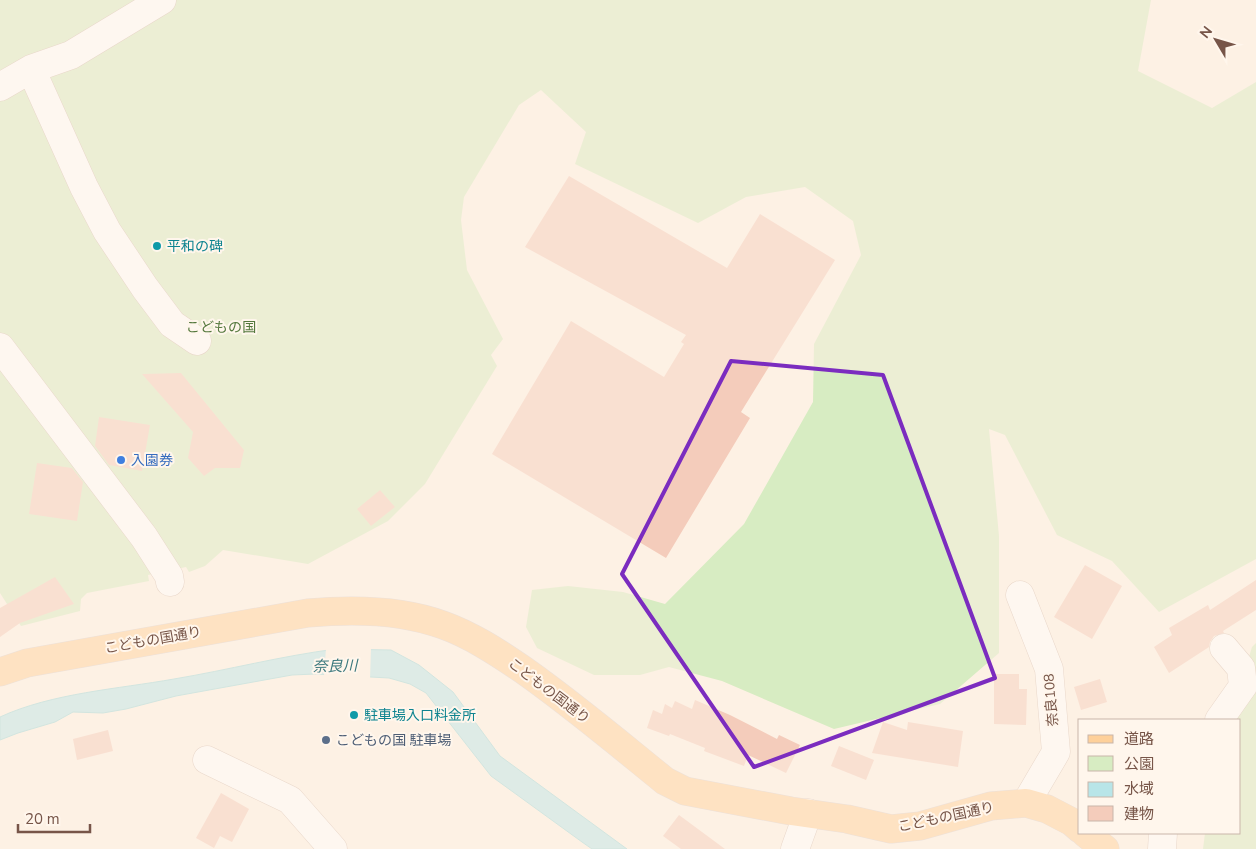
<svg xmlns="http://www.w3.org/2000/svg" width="1256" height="849" font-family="'Nunito Sans','Noto Sans JP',sans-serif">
	<rect width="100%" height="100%" fill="#fdf1e4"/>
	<!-- green -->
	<path fill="#d7ecc2" d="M 0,0 L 1151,0 L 1138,71 L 1212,108 L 1256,82 L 1256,559 L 1159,612 L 1112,561 L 1057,535 L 1005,435 L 989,429 L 999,536 L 999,653 L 940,704 L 834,729 L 722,681 L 669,667 L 640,675 L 594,675 L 537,648 L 526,627 L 532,590 L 568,586 L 623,592 L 665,604 L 744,524 L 813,402 L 814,344 L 861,255 L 853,221 L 805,187 L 746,197 L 698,223 L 575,164 L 586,132 L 541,90 L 519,105 L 464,197 L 461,220 L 467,270 L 503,339 L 491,355 L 497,366 L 425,484 L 388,521 L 308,564 L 223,550 L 205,566 L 189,572 L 186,567 L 148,575 L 149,581 L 87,593 L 81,599 L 80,611 L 21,626 L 0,593 Z
		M 1256,643 L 1256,849 L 1203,849 L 1205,833 L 1240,833 L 1240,720 L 1230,720 L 1252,647 Z"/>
	<!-- water -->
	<path fill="#b8e5e8" stroke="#9ed7da" d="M 336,649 L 391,650 L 419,665 L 453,692 L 500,756 L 627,849 L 592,849 L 582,842 L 491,776 L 426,693 L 410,684 L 389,678 L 315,674 L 292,675 L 176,696 L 126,709 L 103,713 L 73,712 L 55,722 L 18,733 L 0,740 L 0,717 C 52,693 118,689 174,679 C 228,670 281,656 336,649 Z"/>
	<!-- pier -->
	<path fill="#fdf1e4" d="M 336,647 L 371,647 L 370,679 L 324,677 L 326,648 Z"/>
	<!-- building -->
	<path fill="#f4ccbb" d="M 569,176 L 727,268 L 760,214 L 835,260 L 741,412 L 750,418 L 666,558 L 492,454 L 571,321 L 664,377 L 684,344 L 681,342 L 686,335 L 525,247 Z
		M 181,373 L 244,450 L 240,468 L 215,468 L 204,476 L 188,458 L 193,432 L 142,374 Z
		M 99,417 L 150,425 L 142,471 L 109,465 L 95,446 Z
		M 37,463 L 72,468 L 83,482 L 77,521 L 29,514 Z
		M 380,490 L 395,507 L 371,526 L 357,509 Z
		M 1085,565 L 1122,586 L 1092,639 L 1054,617 Z
		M 55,577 L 74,604 L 20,623 L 0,637 L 0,608 Z
		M 1256,580 L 1256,610 L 1223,631 L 1224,633 L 1214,636 L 1210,642 L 1209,647 L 1169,673 L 1154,647 L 1172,635 L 1169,628 L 1208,605 L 1210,610 Z
		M 994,674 L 1019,674 L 1019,689 L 1027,689 L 1026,725 L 994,724 Z
		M 1100,679 L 1107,702 L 1081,710 L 1074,687 Z
		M 695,700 L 730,715 L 777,739 L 779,735 L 800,745 L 786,773 L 748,755 L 744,766 L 704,751 L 705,748 L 670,734 L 669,736 L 647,728 L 653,710 L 662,714 L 665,704 L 672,708 L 675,701 L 692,709 Z
		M 883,722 L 907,730 L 908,722 L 963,731 L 958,767 L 872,753 Z
		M 108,730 L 113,751 L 77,760 L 73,739 Z
		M 839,746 L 874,760 L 866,780 L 831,766 Z
		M 221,793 L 249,809 L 232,842 L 220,836 L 214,848 L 196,838 Z
		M 679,815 L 725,849 L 681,849 L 663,836 Z"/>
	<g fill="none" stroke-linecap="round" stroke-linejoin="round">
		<defs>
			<path id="minor" d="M 31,69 L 84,187 L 107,231 L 145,288 L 172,324 L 197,341
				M 0,87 L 31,69 L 71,55 L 162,0
				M 0,347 L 144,537 L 169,576 L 170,582
				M 1020,595 L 1049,669 L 1056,752 L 1026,803
				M 1219,720 L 1243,686 L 1241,668 L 1224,648
				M 207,760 L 290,800 L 333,849
				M 795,849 L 808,813
				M 1162,849 L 1163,833"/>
			<path id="major" d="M 0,672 L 27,663 L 308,613 C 352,609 400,609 443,625 C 471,635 497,652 522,669 C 572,704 618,743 665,781 L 685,791 L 791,811 L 847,819 L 891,829 L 920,826 L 991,806 L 1026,803 L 1047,809 L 1072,822 L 1080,829
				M 1085,833 L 1105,849"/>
		</defs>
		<!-- minor casing -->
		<use href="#minor" stroke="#d1baac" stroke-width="29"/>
		<!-- major casing -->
		<use href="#major" stroke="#d9cfcc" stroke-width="29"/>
		<!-- minor -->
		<use href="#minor" stroke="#fff" stroke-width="28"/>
		<!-- major -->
		<use href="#major" stroke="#fed09a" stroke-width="28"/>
	</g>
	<!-- marked area -->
	<path d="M0 0H1256V849H0ZM 731,361 L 883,375 L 995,678 L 754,767 L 622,574 Z" fill="#fdf1e4" fill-opacity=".55" fill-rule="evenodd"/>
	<path fill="none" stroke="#7b2cbf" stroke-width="4" stroke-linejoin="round" d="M 731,361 L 883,375 L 995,678 L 754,767 L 622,574 Z"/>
	<!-- markers -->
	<g fill="#0f9aa8" stroke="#fff6ec" stroke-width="2">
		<circle cx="157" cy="246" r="5"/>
		<circle cx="354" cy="715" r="5"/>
	</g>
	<circle fill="#3f7fe0" stroke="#fff6ec" stroke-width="2" cx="121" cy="460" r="5"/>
	<circle fill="#5c6f8a" stroke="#fff6ec" stroke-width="2" cx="326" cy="740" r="5"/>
	<g text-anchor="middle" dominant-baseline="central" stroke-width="4" stroke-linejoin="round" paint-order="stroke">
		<!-- culture labels -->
		<g font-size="14" fill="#0d838f" stroke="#fff6ec" text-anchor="start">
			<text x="167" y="246">平和の碑</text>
			<text x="364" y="715">駐車場入口料金所</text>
		</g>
		<!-- park labels -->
		<g font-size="14" fill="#54783d" stroke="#fff6ec">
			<text x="221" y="327">こどもの国</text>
		</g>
		<!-- shop labels -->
		<g font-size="14" fill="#366cbe" stroke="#fff6ec" text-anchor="start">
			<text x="131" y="460">入園券</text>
		</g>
		<!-- street labels -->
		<g font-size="14" fill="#775548" stroke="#fff6ec">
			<text transform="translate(153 640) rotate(-10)">こどもの国通り</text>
			<text transform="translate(549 691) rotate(37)">こどもの国通り</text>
			<text transform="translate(1051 700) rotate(-95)">奈良108</text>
			<text transform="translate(946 817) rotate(-12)">こどもの国通り</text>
		</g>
		<!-- service labels -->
		<g font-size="14" fill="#4e5e75" stroke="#fff6ec" text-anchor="start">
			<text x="336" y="740">こどもの国 駐車場</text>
		</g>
		<!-- water labels -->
		<g font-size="15" font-style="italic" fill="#3b787d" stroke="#fff6ec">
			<text transform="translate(335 666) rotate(-1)">奈良川</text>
		</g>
	</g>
	<!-- legend -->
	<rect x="1078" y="719" width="162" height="115" fill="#fff6ec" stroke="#c9b6aa"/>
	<rect x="1088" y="735" width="25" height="8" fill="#fed09a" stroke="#c9b6aa"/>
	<text x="1124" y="744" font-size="15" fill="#775548">道路</text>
	<rect x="1088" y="756" width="25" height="15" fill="#d7ecc2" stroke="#c9b6aa"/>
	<text x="1124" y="769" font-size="15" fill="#775548">公園</text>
	<rect x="1088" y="782" width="25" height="15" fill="#b8e5e8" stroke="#c9b6aa"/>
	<text x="1124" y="794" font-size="15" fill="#775548">水域</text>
	<rect x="1088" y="806" width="25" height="15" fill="#f4ccbb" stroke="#c9b6aa"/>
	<text x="1124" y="819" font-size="15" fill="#775548">建物</text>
	<!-- north arrow -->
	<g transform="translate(1216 40) rotate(308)" stroke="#fff6ec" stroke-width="4" paint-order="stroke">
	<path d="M0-4L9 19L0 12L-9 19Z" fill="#775548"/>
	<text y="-8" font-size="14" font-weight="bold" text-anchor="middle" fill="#775548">N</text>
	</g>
	<!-- scale -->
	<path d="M18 824v8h72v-8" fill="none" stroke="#775548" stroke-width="2.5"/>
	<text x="25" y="824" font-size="15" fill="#775548" stroke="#fff6ec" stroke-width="4" paint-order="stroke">20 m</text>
</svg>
